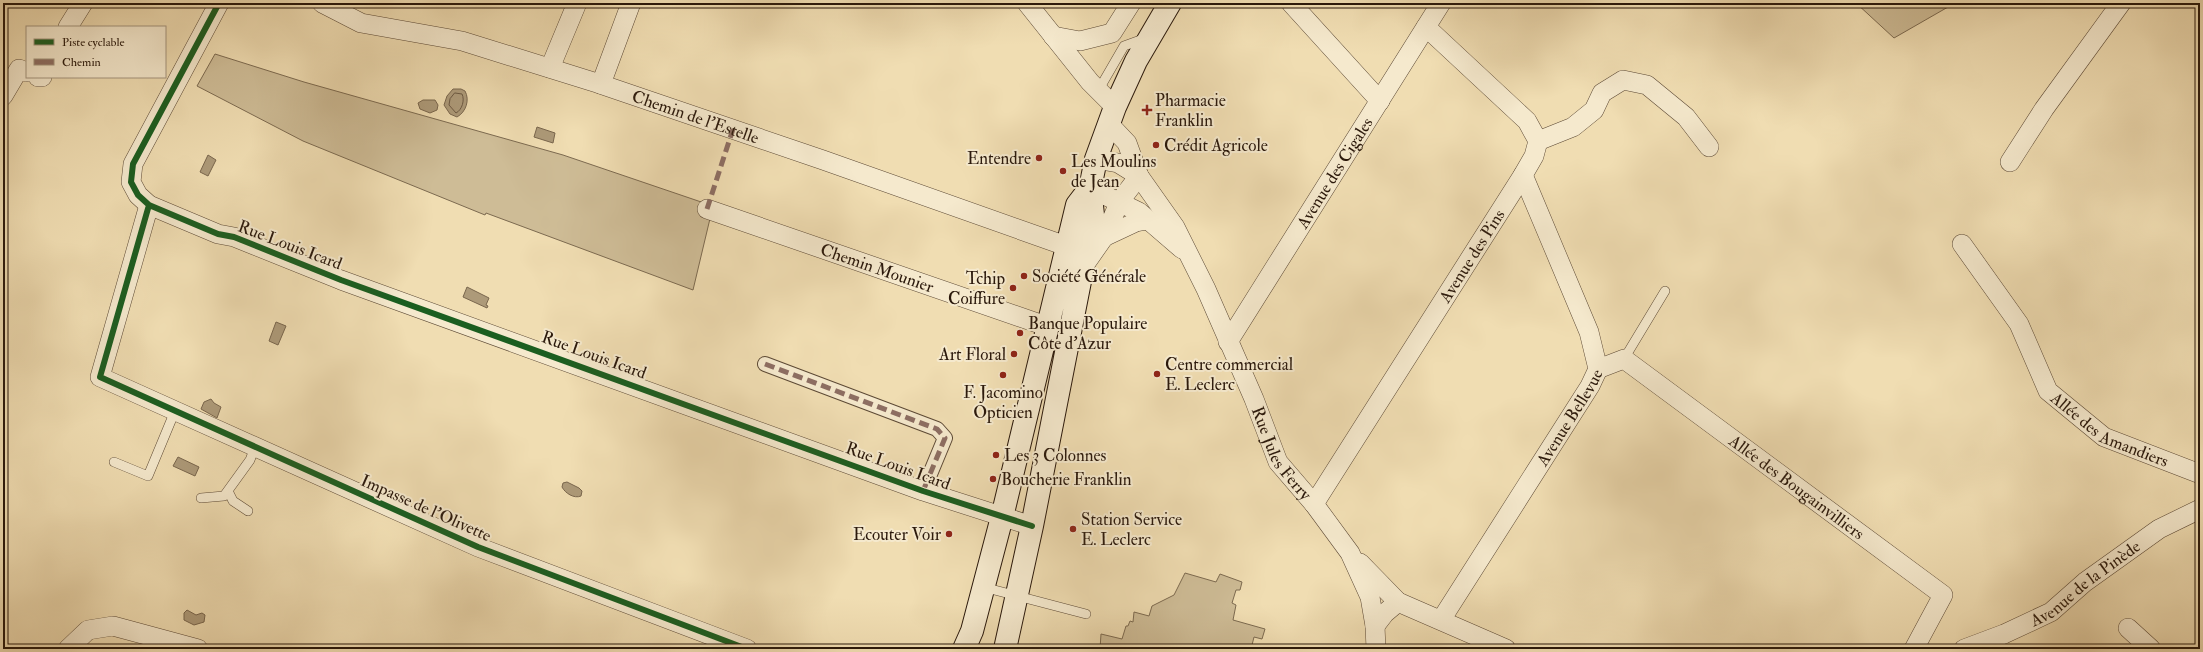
<svg xmlns="http://www.w3.org/2000/svg" width="2203" height="652" font-family="'IM FELL Double Pica',serif">
	<rect width="100%" height="100%" fill="#f0ddb2"/>
	<filter id="stains"><feTurbulence type="fractalNoise" baseFrequency=".005" numOctaves="4"/><feColorMatrix values="0 0 0 0 .2 0 0 0 0 .09 0 0 0 0 .02 0 0 0 .5 -.17"/></filter>
	<radialGradient id="worn" r=".72"><stop offset=".6" stop-color="#630" stop-opacity="0"/><stop offset="1" stop-color="#630" stop-opacity=".3"/></radialGradient>
	<!-- green -->
	<path fill="#cebc96" stroke="#7c6a50" d="M 1856,3 L 1955,3 L 1894,38 Z
		M 215,54 L 304,82 L 563,155 L 713,206 L 693,290 L 486,213 L 485,215 L 303,141 L 197,86 Z
		M 1185,573 L 1216,582 L 1220,574 L 1242,582 L 1240,590 L 1236,590 L 1232,603 L 1236,605 L 1233,620 L 1265,629 L 1262,639 L 1254,637 L 1252,645 L 1256,647 L 1256,649 L 1100,649 L 1101,634 L 1122,639 L 1126,626 L 1128,626 L 1130,621 L 1133,622 L 1134,612 L 1149,616 L 1152,606 L 1174,595 Z"/>
	<!-- water -->
	<path fill="#ad9a79" stroke="#79664d" d="M 453,89 L 461,89 L 465,91 C 470,100 466,112 457,117 L 450,114 L 444,105 L 447,96 Z
		M 423,100 L 435,100 L 438,105 L 437,110 L 430,113 L 420,109 L 418,103 Z
		M 537,127 L 555,133 L 553,143 L 534,137 Z
		M 208,155 L 216,160 L 208,176 L 200,172 Z
		M 467,287 L 489,298 L 486,305 L 488,306 L 487,308 L 463,297 Z
		M 276,322 L 286,326 L 278,345 L 269,341 Z
		M 211,399 L 214,403 L 221,407 L 217,418 L 201,409 L 204,402 Z
		M 178,457 L 199,467 L 195,476 L 173,466 Z
		M 567,482 L 579,488 L 582,491 L 581,496 C 574,499 565,493 562,487 L 563,483 Z
		M 187,610 L 196,615 L 202,613 L 205,615 L 204,622 L 194,625 L 184,620 L 184,613 Z"/>
	<g fill="none" stroke-linecap="round" stroke-linejoin="round">
		<!-- shore -->
		<path stroke="#6c5942" stroke-width="1" d="M 455,93 L 462,94 C 465,100 462,110 456,113 L 449,105 L 450,99 Z"/>
		<defs>
			<path id="service" d="M 1098,91 L 1124,46 L 1146,38
				M 1624,359 L 1665,291
				M 114,462 L 148,476 L 175,411
				M 228,491 L 233,501 L 248,511
				M 201,498 L 224,496 L 250,460 L 255,447
				M 983,587 L 1086,614"/>
			<path id="pedestrian" d="M 765,364 L 937,429 L 945,438 L 923,491"/>
			<g id="minor">
				<path d="M 219,3 L 133,164 L 131,182 L 138,195 L 149,205 L 218,234 L 234,237 L 341,280 L 923,491 L 1032,526"/>
				<path id="s1" d="M 322,3 L 361,23 L 462,41 L 597,83 L 823,160 L 1066,246"/>
				<path d="M 1027,3 L 1090,82 L 1115,107"/>
				<path d="M 1291,3 L 1380,101"/>
				<path d="M 68,27 L 83,3"/>
				<path d="M 1053,36 L 1080,41 L 1112,33 L 1131,3"/>
				<path d="M 550,68 L 577,3"/>
				<path d="M 38,77 L 42,77"/>
				<path d="M 601,84 L 631,3"/>
				<path d="M 3,96 L 19,69 L 27,72"/>
				<path id="s2" d="M 1110,125 L 1127,143 L 1139,176 L 1175,227 L 1206,289 L 1254,399 L 1278,462 L 1314,504 L 1350,553 L 1370,597 L 1375,626 L 1376,649"/>
				<path d="M 1538,141 L 1573,127 L 1594,110 L 1602,93 L 1623,80 L 1647,85 L 1686,117 L 1709,147"/>
				<path d="M 1096,159 L 1118,163 L 1139,176"/>
				<path d="M 2010,162 L 2044,109 L 2121,3"/>
				<path d="M 1090,188 L 1139,212 L 1182,249"/>
				<path d="M 149,205 L 100,377 L 478,547 L 747,649"/>
				<path id="s3" d="M 707,209 L 1046,326"/>
				<path d="M 1104,237 L 1136,222 L 1147,220"/>
				<path id="s4" d="M 1962,244 L 2019,324 L 2048,391 L 2104,437 L 2200,474"/>
				<path d="M 1083,267 L 1104,237 L 1120,201 L 1139,176"/>
				<path id="s5" d="M 1228,342 L 1441,3"/>
				<path id="s6" d="M 1598,369 L 1624,359 L 1943,595 L 1914,649"/>
				<path id="s7" d="M 1314,504 L 1523,175 L 1534,156 L 1538,141 L 1527,121 L 1426,27"/>
				<path d="M 1360,563 L 1398,602"/>
				<path id="s8" d="M 1441,620 L 1590,386 L 1598,369 L 1589,332 L 1523,175"/>
				<path d="M 1375,626 L 1385,613 L 1398,602 L 1506,649"/>
				<path d="M 2128,628 L 2151,649"/>
				<path d="M 68,649 L 88,630 L 113,626 L 198,649"/>
				<path id="s9" d="M 1964,649 L 2004,634 L 2051,612 L 2085,582 L 2159,529 L 2200,509"/>
			</g>
			<path id="secondary" d="M 964,649 L 972,631 L 1002,517 L 1077,205 L 1090,188
				M 1005,649 L 1032,526 L 1093,215 L 1090,188 L 1096,159 L 1115,107 L 1136,61 L 1170,3"/>
		</defs>
		<!-- service casing -->
		<use href="#service" stroke="#5c4935" stroke-width="10"/>
		<!-- pedestrian casing -->
		<use href="#pedestrian" stroke="#5c4935" stroke-width="16"/>
		<!-- minor casing -->
		<use href="#minor" stroke="#5c4935" stroke-width="20"/>
		<!-- secondary casing -->
		<use href="#secondary" stroke="#2a180b" stroke-width="24"/>
		<!-- service -->
		<use href="#service" stroke="#f5e9cd" stroke-width="9"/>
		<!-- pedestrian -->
		<use href="#pedestrian" stroke="#f5e9cd" stroke-width="14"/>
		<!-- minor -->
		<use href="#minor" stroke="#f5e9cd" stroke-width="19"/>
		<!-- secondary -->
		<use href="#secondary" stroke="#f5e9cd" stroke-width="22"/>
		<!-- quiet -->
		<path stroke="#8d6e63" stroke-width="5" stroke-dasharray="10 5" stroke-linecap="butt" d="M 707,209 L 733,129
			M 765,364 L 937,429 L 945,438 L 923,491"/>
		<defs>
			<path id="cycleway" d="M 219,3 L 133,164 L 131,182 L 138,195 L 149,205 L 218,234 L 234,237 L 341,280 L 923,491 L 1032,526
				M 149,205 L 100,377 L 478,547 L 747,649"/>
		</defs>
		<!-- cycleway casing -->
		<use href="#cycleway" stroke="#f5e9cd" stroke-width="8"/>
		<!-- cycleway -->
		<use href="#cycleway" stroke="#1b5e20" stroke-width="6"/>
	</g>
	<!-- markers -->
	<g fill="#8f2418" stroke="#f5e9cd" stroke-width="1.5">
		<path d="M1145 104h4v4h4v4h-4v4h-4v-4h-4v-4h4z"/>
		<circle cx="1156" cy="145" r="4"/>
		<circle cx="1039" cy="158" r="4"/>
		<circle cx="1063" cy="171" r="4"/>
		<circle cx="1024" cy="276" r="4"/>
		<circle cx="1013" cy="288" r="4"/>
		<circle cx="1020" cy="333" r="4"/>
		<circle cx="1014" cy="354" r="4"/>
		<circle cx="1157" cy="374" r="4"/>
		<circle cx="1003" cy="375" r="4"/>
		<circle cx="996" cy="455" r="4"/>
		<circle cx="993" cy="479" r="4"/>
		<circle cx="1073" cy="529" r="4"/>
		<circle cx="949" cy="534" r="4"/>
	</g>
	<g text-anchor="middle" dominant-baseline="central" stroke-width="4" stroke-linejoin="round" paint-order="stroke">
		<!-- poi labels -->
		<g font-size="17" fill="#2a180b" stroke="#f5e9cd" text-anchor="start">
			<text x="1155" y="100">Pharmacie<tspan x="1155" dy="20">Franklin</tspan></text>
			<text x="1164" y="145">Crédit Agricole</text>
			<text x="1031" y="158" text-anchor="end">Entendre</text>
			<text x="1071" y="161">Les Moulins<tspan x="1071" dy="20">de Jean</tspan></text>
			<text x="1032" y="276">Société Générale</text>
			<text x="1005" y="278" text-anchor="end">Tchip<tspan x="1005" dy="20">Coiffure</tspan></text>
			<text x="1028" y="323">Banque Populaire<tspan x="1028" dy="20">Côte d'Azur</tspan></text>
			<text x="1006" y="354" text-anchor="end">Art Floral</text>
			<text x="1165" y="364">Centre commercial<tspan x="1165" dy="20">E. Leclerc</tspan></text>
			<text x="1003" y="392" text-anchor="middle">F. Jacomino<tspan x="1003" dy="20">Opticien</tspan></text>
			<text x="1004" y="455">Les 3 Colonnes</text>
			<text x="1001" y="479">Boucherie Franklin</text>
			<text x="1081" y="519">Station Service<tspan x="1081" dy="20">E. Leclerc</tspan></text>
			<text x="941" y="534" text-anchor="end">Ecouter Voir</text>
		</g>
		<!-- street labels -->
		<g font-size="17" fill="#2a180b" stroke="#f5e9cd">
			<text stroke="none"><textPath href="#s1" startOffset="392">Chemin de l'Estelle</textPath></text>
			<text stroke="none"><textPath href="#s5" startOffset="200">Avenue des Cigales</textPath></text>
			<text transform="translate(290 245) rotate(21)">Rue Louis Icard</text>
			<text stroke="none"><textPath href="#s7" startOffset="294">Avenue des Pins</textPath></text>
			<text stroke="none"><textPath href="#s3" startOffset="180">Chemin Mounier</textPath></text>
			<text transform="translate(594 355) rotate(20)">Rue Louis Icard</text>
			<text stroke="none"><textPath href="#s8" startOffset="240">Avenue Bellevue</textPath></text>
			<text stroke="none"><textPath href="#s4" startOffset="245">Allée des Amandiers</textPath></text>
			<text stroke="none"><textPath href="#s2" startOffset="373">Rue Jules Ferry</textPath></text>
			<text transform="translate(898 466) rotate(20)">Rue Louis Icard</text>
			<text stroke="none"><textPath href="#s6" startOffset="243">Allée des Bougainvilliers</textPath></text>
			<text transform="translate(426 508) rotate(24)">Impasse de l'Olivette</text>
			<text stroke="none"><textPath href="#s9" startOffset="139">Avenue de la Pinède</textPath></text>
		</g>
	</g>
	<!-- margin -->
	<rect width="2203" height="652" fill="none" stroke="#f0ddb2" stroke-width="16"/>
	<rect x="4" y="4" width="2195" height="644" fill="none" stroke="#2a180b" stroke-width="2"/>
	<rect x="8" y="8" width="2187" height="636" fill="none" stroke="#2a180b"/>
	<!-- legend -->
	<rect x="26" y="26" width="140" height="52" fill="#f5e9cd" stroke="#a4957f"/>
	<rect x="34" y="39" width="20" height="6" fill="#1b5e20" stroke="#a4957f"/>
	<text x="62" y="46" font-size="12" fill="#2a180b">Piste cyclable</text>
	<rect x="34" y="59" width="20" height="6" fill="#8d6e63" stroke="#a4957f"/>
	<text x="62" y="66" font-size="12" fill="#2a180b">Chemin</text>
	<rect width="100%" height="100%" filter="url(#stains)"/>
	<rect width="100%" height="100%" fill="url(#worn)"/>
</svg>
